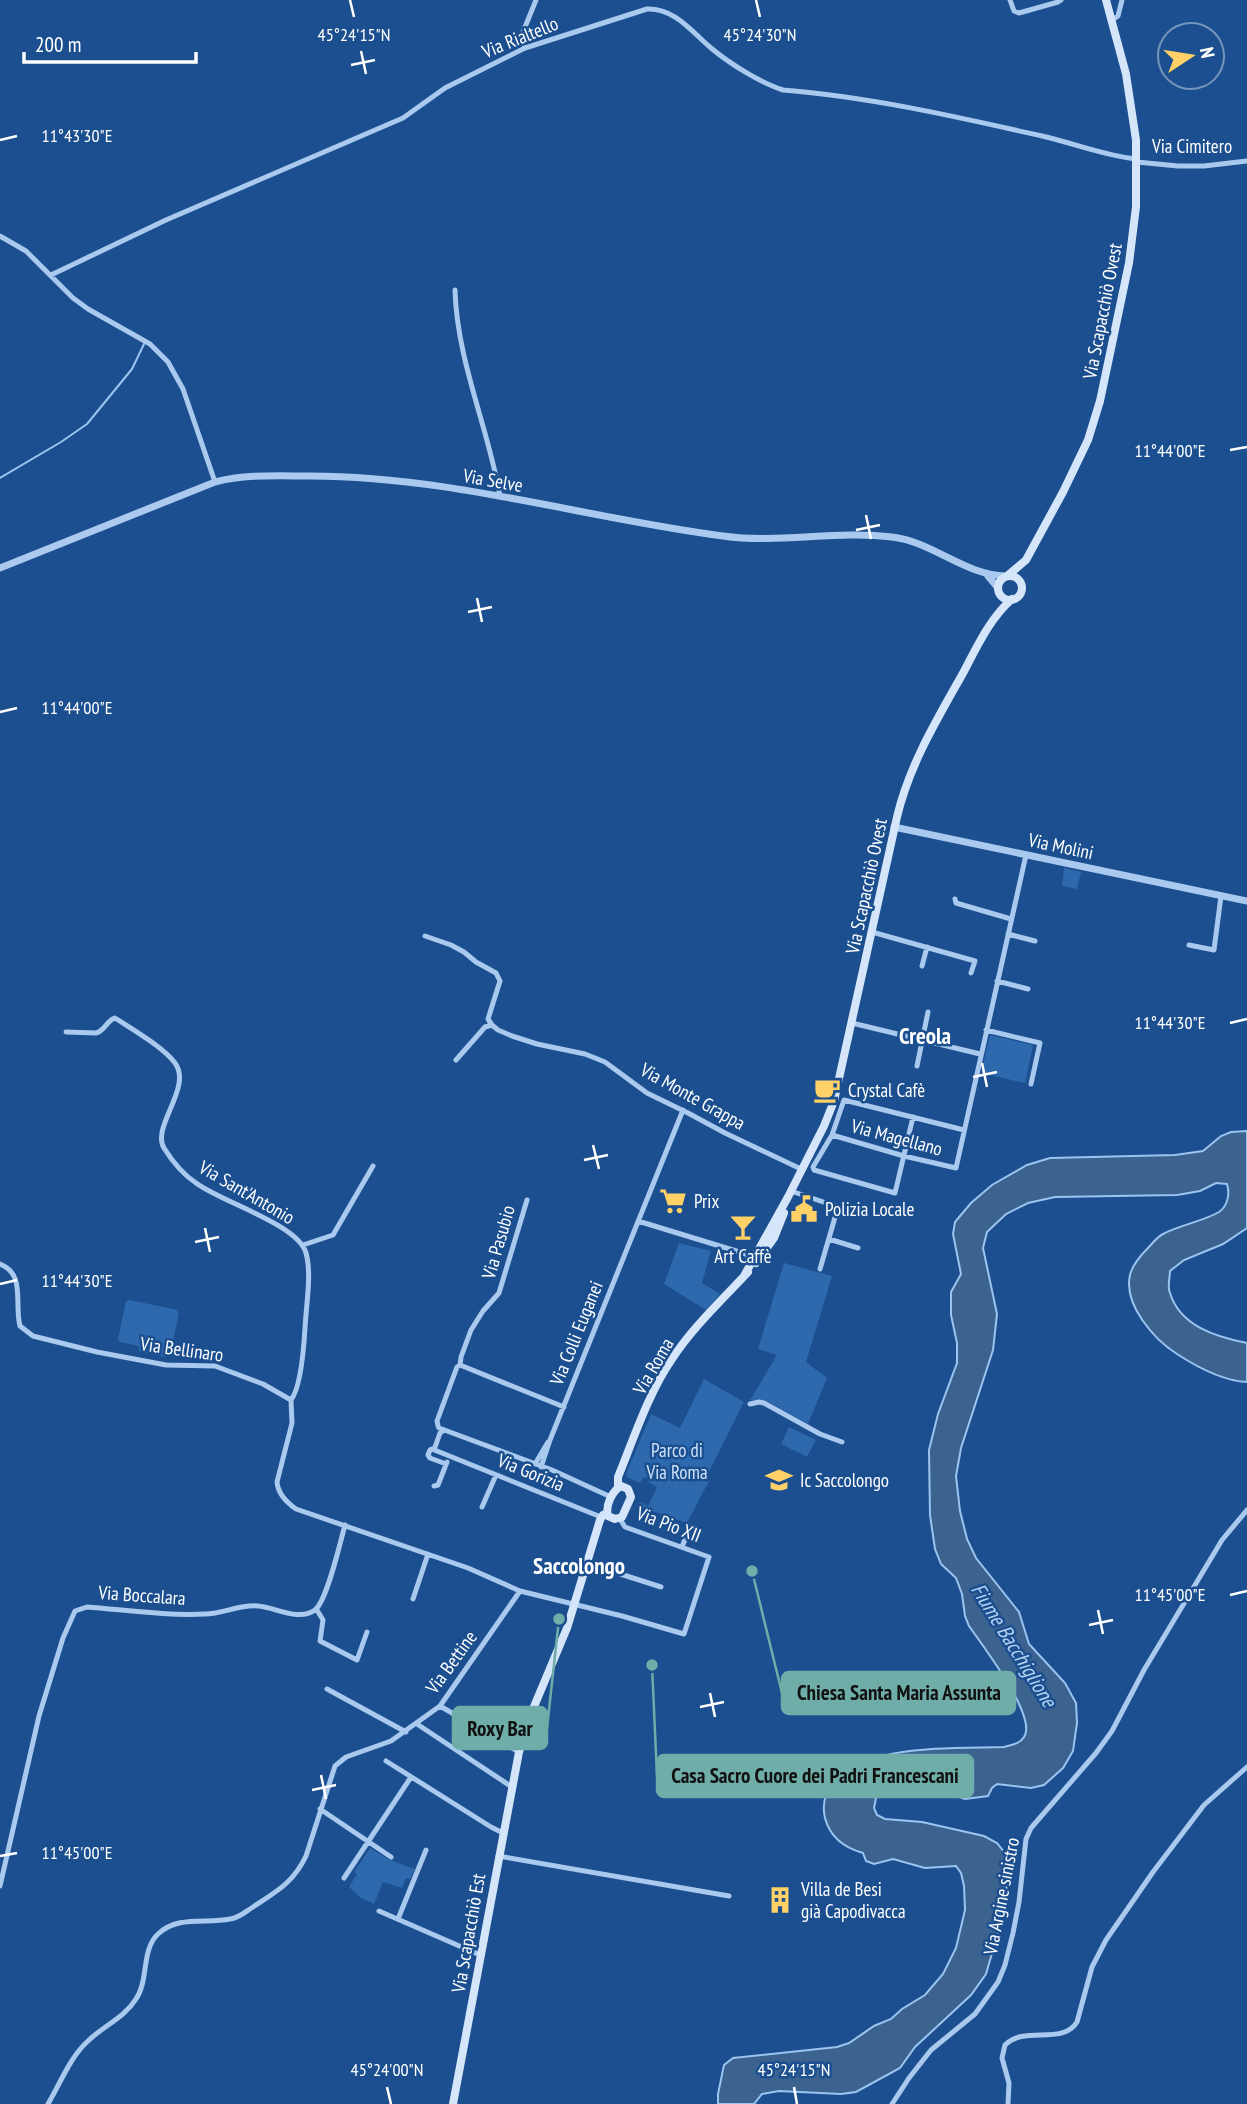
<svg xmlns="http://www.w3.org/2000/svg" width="1247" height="2104" font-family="'PT Sans Narrow',sans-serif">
	<rect width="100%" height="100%" fill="#1b4f8f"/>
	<!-- green -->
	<path fill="#2e69ad" d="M 1064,868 L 1081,872 L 1077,889 L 1062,886 Z
		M 990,1035 L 1033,1045 L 1025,1083 L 981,1073 Z
		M 679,1243 L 711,1251 L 702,1283 L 720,1294 L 706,1310 L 664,1284 Z
		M 784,1263 L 832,1276 L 806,1362 L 827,1378 L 808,1424 L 767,1401 L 750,1400 L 777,1355 L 758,1349 Z
		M 129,1300 L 178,1310 L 177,1312 L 179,1313 L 170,1355 L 167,1354 L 164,1357 L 139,1351 L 139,1346 L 120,1342 L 118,1339 L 126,1301 Z
		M 704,1379 L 744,1402 L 707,1476 L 709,1481 L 687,1523 L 638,1506 L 640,1502 L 648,1506 L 657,1487 L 649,1483 L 647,1477 L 643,1478 L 640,1483 L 627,1477 L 626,1474 L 651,1414 L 680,1428 Z
		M 789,1427 L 816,1440 L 807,1457 L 781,1444 Z
		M 370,1848 L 390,1860 L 415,1869 L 410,1879 L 406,1878 L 402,1888 L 383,1882 L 374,1904 L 361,1898 L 349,1887 L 357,1874 L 354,1872 Z"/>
	<!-- water -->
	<path fill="#3c6290" stroke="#9cc4f0" stroke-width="2" d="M 1247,1131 L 1247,1228 L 1223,1244 L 1184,1260 L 1170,1271 C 1170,1278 1167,1287 1170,1293 C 1180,1326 1216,1337 1247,1343 L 1247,1382 C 1223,1381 1197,1367 1177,1354 C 1155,1340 1123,1305 1130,1275 C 1132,1266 1141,1255 1148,1248 C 1152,1244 1157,1237 1163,1234 C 1180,1225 1204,1221 1219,1212 C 1228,1206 1230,1193 1227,1184 L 1216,1183 L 1200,1191 L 1177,1195 L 1055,1197 L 1028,1203 L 1006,1214 L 987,1232 L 983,1248 L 997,1314 L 993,1350 L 961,1448 L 956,1476 L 960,1511 L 967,1539 L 976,1558 L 1019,1612 L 1029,1644 L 1065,1683 L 1076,1703 L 1077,1723 L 1073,1751 L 1063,1768 L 1044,1785 L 1031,1788 L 997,1784 L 992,1788 L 988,1796 L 965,1799 L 953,1795 L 938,1797 L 929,1791 L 897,1789 L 883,1792 L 876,1798 L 874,1808 L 877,1815 L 885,1819 L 922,1822 L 984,1836 L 997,1843 L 1004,1852 L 1008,1877 L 1004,1912 L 986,1974 L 971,1995 L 915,2047 L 900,2068 L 856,2092 L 841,2094 L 779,2091 L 762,2094 L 754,2104 L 718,2104 L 718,2094 L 724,2065 L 733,2058 L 837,2047 L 849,2043 L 874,2026 L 891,2019 L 902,2009 L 925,1995 L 943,1974 L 956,1948 L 965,1910 L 964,1886 L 961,1873 L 956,1866 L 925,1868 L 893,1859 L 874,1864 L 866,1861 L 863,1853 C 845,1848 830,1837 825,1818 C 816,1781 860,1759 891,1754 C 927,1747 967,1748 1004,1747 C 1011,1745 1020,1744 1024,1737 C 1038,1717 982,1645 969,1626 L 965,1616 L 962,1594 L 956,1578 L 941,1564 L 935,1549 L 930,1515 L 929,1450 L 938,1414 L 957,1363 L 957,1343 L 951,1315 L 951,1292 L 961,1274 L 953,1234 L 955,1222 L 971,1203 L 992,1185 L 1027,1165 L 1050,1158 L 1175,1155 L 1203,1151 L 1221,1136 L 1231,1132 Z"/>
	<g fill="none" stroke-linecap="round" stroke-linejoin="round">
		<!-- stream -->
		<path stroke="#9cc4f0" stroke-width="2" d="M 0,478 L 61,442 L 87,424 L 132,369 L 144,344"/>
		<!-- minor -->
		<path stroke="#a9c9ee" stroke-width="5" d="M 1010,0 L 1014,11 L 1019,13 L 1058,2 L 1061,0
			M 1112,20 L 1118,16 L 1122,0
			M 525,48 L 521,37 L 536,0
			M 1137,162 L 1178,166 L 1204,166 L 1247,161
			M 0,236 L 26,251 L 73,298 L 88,309 L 150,344 L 168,362 L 183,389 L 215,482
			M 51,275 L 166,220 L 403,118 L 445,88 L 525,48 L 647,9 C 675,8 692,32 711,48 C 730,64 761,83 783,90 C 871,97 957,117 1042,136 C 1073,143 1105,156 1136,159
			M 455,290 C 457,361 488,427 500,496
			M 955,899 L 956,903 L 1011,919
			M 872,932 L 975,961 L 971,973
			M 1008,934 L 1035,941
			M 425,936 L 451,945 L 464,952 L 476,962 L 496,973 L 500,981 L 488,1019 L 492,1025 L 498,1030 L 512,1036 L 537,1044 L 585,1054 L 605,1062 L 647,1093 L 688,1113 L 725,1133 L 801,1169
			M 1189,945 L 1214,950 L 1221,896
			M 922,966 L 927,947
			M 997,981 L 1028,989
			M 852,1023 L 980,1054
			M 986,1030 L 1040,1043 L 1031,1084
			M 66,1032 L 96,1033 C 105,1031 107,1020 115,1018 C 132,1029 163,1047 175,1063 C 193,1087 151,1127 164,1148 C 172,1161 184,1175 196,1183 C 221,1202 298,1224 306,1253 C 312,1274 306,1306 305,1328 C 304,1345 301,1387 291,1400
			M 456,1060 L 485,1027 L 492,1025
			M 917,1066 L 928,1012
			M 913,1117 L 895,1193 L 814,1170 L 813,1167 L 832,1135 L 844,1100 L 964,1130
			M 832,1135 L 904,1156 L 956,1168 L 1026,855
			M 791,1191 L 838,1207 L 820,1269
			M 527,1200 L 499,1293 L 483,1311 L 471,1330 L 461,1357 L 460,1365 L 457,1367 L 437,1421 L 438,1426 L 439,1428 L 552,1470 L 611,1497
			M 638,1221 L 746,1254 L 754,1259
			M 829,1239 L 858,1248
			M 303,1245 L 333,1235 L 373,1166
			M 0,1264 C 26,1274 14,1304 20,1326 L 33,1336 L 97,1352 L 166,1365 L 215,1366 L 263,1384 L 291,1400 L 292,1423 L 277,1482 C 278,1494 286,1502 296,1509 L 468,1568 L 520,1591 L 622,1616 L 684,1634 L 709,1557 L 625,1527 L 620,1519
			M 460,1365 L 564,1407
			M 750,1404 L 759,1402 L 764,1403 L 820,1434 L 842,1442
			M 434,1450 L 440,1433 L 444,1430
			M 446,1464 L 430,1458 L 428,1455 L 430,1450 L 432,1449 L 601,1517
			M 535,1464 L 548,1442
			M 541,1467 L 550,1440 L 683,1110
			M 434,1486 L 438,1485 L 447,1462
			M 482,1507 L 496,1475
			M 682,1547 L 689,1529
			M 586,1563 L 661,1587
			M 413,1599 L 428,1554
			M 317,1610 L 323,1620 L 320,1641 L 357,1660 L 367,1632
			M 327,1689 L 406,1732
			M 440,1706 L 519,1752
			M 417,1724 L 512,1787
			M 386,1761 L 491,1827 L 503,1833
			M 320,1809 L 391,1857
			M 498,1856 L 729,1896
			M 344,1878 L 411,1777
			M 0,1886 L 39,1716 L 63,1638 L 75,1611 L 87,1607 C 126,1610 166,1616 205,1614 C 223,1614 240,1604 258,1606 C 275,1607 299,1622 315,1610 C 327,1601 340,1543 345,1525
			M 379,1911 L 480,1955
			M 398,1919 L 426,1850
			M 48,2104 C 60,2084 70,2057 88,2041 C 103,2026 124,2018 136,1999 C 149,1980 141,1950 158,1934 C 178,1915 206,1924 230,1919 C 239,1918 245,1912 253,1907 C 277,1891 293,1883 306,1856 L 335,1766 L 346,1757 L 391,1741 L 440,1706 L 520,1591
			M 892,2104 L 909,2078 L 931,2050 L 975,2014 L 998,1982 L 1005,1965 L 1013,1933 L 1019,1902 L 1026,1839 L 1031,1828 L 1096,1753 L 1112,1731 L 1144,1670 L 1222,1540 L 1247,1510
			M 1008,2104 L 1009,2083 L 1002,2058 L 1005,2045 C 1024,2025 1062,2046 1077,2022 L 1092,1967 L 1106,1940 L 1153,1872 L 1204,1805 L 1247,1767"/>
		<!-- tertiary -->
		<path stroke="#a9c9ee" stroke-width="7" d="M 0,568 L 215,482 C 246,474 278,476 310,476 C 450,476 585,518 723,536 C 779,544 835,530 892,537 C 931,541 966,576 1006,576
			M 988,576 L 998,588
			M 894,827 L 1247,901"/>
		<!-- secondary -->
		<path stroke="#d6e6fa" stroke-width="8" d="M 1007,576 L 1026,560 L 1063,492 L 1088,440 L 1100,401 L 1129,263 L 1136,207 L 1136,140 L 1126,74 L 1106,0
			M998 588a12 12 0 1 1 24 0a12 12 0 1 1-24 0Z
			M 756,1263 L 774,1238 L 784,1213
			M 744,1276 L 788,1197 L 824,1126 L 834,1101 L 897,817 C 909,766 936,721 962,675 C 976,649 989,619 1012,599
			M 621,1486 L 628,1489 L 631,1497 L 622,1517 L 615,1519 L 608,1516 C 605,1506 612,1491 621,1486 Z
			M 618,1487 L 618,1477 C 634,1438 648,1394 672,1359 C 693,1327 722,1300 748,1272
			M 453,2104 L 519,1752 L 533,1709 L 567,1628 L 600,1520 L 603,1515 L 607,1514"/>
	</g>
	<!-- ticks -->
	<path fill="none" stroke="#fff" stroke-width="2.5" d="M 350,0 L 354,17M 756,0 L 760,17M 361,51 L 366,74M 351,65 L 375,60M 0,140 L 17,136M 1230,450 L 1247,447M 866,515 L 871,539M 856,530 L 880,525M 477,598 L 482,622M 468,612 L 492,607M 0,712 L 17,708M 1230,1023 L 1247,1019M 982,1063 L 987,1087M 973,1077 L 997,1072M 593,1145 L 599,1169M 584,1160 L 608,1155M 205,1228 L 210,1252M 195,1242 L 219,1237M 0,1284 L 17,1280M 1230,1595 L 1247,1591M 1098,1610 L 1103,1634M 1089,1625 L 1113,1620M 710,1693 L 715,1717M 700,1707 L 724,1702M 321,1775 L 326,1799M 312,1790 L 336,1785M 0,1856 L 17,1853M 387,2087 L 391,2104M 794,2087 L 797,2104"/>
	<!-- icons -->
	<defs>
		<symbol id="cafe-bare" viewBox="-9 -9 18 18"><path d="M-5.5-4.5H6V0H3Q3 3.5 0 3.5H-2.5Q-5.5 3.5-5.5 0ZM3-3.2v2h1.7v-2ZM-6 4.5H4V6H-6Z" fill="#ffd166" stroke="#1b4f8f" stroke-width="2.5" paint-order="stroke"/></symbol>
		<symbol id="supermarket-bare" viewBox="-9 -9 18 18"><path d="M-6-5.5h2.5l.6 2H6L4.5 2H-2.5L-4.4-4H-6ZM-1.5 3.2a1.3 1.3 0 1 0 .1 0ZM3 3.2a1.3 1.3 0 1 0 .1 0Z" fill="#ffd166" stroke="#1b4f8f" stroke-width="2.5" paint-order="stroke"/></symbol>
		<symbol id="civic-bare" viewBox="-9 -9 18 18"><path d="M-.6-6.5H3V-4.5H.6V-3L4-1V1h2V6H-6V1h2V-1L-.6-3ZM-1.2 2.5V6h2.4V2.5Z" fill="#ffd166" stroke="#1b4f8f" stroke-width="2.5" paint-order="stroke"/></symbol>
		<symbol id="bar-bare" viewBox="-9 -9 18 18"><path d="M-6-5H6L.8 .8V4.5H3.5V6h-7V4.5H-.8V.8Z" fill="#ffd166" stroke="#1b4f8f" stroke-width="2.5" paint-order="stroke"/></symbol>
		<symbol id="school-bare" viewBox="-9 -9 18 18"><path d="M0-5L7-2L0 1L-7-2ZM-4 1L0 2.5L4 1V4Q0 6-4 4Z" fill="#ffd166" stroke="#1b4f8f" stroke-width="2.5" paint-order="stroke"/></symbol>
		<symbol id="building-bare" viewBox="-9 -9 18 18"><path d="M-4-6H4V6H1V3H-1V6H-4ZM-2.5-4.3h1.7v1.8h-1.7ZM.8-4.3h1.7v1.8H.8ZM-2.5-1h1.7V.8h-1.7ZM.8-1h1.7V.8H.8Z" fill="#ffd166" stroke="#1b4f8f" stroke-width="2.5" paint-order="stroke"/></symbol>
	</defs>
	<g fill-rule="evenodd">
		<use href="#cafe-bare" x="808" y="1071" width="38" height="38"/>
		<use href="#supermarket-bare" x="654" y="1182" width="38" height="38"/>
		<use href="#civic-bare" x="785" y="1190" width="38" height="38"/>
		<use href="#bar-bare" x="724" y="1208" width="38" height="38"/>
		<use href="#school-bare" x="760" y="1461" width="38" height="38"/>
		<use href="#building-bare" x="761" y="1881" width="38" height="38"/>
	</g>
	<g text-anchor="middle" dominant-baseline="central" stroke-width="5" stroke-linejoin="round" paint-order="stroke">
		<!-- street labels -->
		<g font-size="19" fill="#fff" stroke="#1b4f8f">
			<text transform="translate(520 37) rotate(-22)">Via Rialtello</text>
			<text x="1192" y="146">Via Cimitero</text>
			<text transform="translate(1102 311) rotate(-79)">Via Scapacchiò Ovest</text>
			<text transform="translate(493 480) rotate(10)">Via Selve</text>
			<text transform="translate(1061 846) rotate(12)">Via Molini</text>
			<text transform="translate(866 886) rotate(-78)">Via Scapacchiò Ovest</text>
			<text transform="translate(693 1096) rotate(29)">Via Monte Grappa</text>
			<text transform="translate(897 1137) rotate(15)">Via Magellano</text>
			<text transform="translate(247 1192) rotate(30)">Via Sant'Antonio</text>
			<text transform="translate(498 1242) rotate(-74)">Via Pasubio</text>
			<text transform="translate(576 1333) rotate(-68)">Via Colli Euganei</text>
			<text transform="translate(182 1349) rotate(8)">Via Bellinaro</text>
			<text transform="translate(653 1366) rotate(-60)">Via Roma</text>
			<text transform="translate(531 1472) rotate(22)">Via Gorizia</text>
			<text transform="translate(669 1524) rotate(21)">Via Pio XII</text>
			<text transform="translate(142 1595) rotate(4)">Via Boccalara</text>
			<text transform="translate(451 1662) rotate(-54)">Via Bettine</text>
			<text transform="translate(1001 1896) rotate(-79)">Via Argine sinistro</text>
			<text transform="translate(468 1933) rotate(-80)">Via Scapacchiò Est</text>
		</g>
		<!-- poi labels -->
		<g font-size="19" fill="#fff" stroke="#1b4f8f" text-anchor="start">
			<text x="848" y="1090">Crystal Cafè</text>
			<text x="694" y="1201">Prix</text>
			<text x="825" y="1209">Polizia Locale</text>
			<text x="743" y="1256" text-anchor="middle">Art Caffè</text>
			<text x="800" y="1480">Ic Saccolongo</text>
			<text x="801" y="1889">Villa de Besi<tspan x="801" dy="22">già Capodivacca</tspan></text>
		</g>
		<!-- park labels -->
		<g font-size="19" fill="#cfe3fa" stroke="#1b4f8f">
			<text x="677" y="1450">Parco di<tspan x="677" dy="22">Via Roma</tspan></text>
		</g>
		<!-- water labels -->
		<g font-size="21" font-style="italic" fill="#b5d3f5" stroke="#1b4f8f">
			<text transform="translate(1014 1645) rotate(58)">Fiume Bacchiglione</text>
		</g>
		<!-- quarter labels -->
		<g font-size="23" font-weight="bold" fill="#fff" stroke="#1b4f8f">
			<text x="925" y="1035">Creola</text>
			<text x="579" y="1565">Saccolongo</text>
		</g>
	</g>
	<g font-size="18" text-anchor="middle" fill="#fff" stroke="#1b4f8f" stroke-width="5" stroke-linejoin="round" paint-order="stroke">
		<text x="354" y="41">45°24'15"N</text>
		<text x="760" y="41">45°24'30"N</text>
		<text x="77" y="142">11°43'30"E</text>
		<text x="1170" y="457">11°44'00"E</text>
		<text x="77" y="714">11°44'00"E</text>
		<text x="1170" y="1029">11°44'30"E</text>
		<text x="77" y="1287">11°44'30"E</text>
		<text x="1170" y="1601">11°45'00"E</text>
		<text x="77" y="1859">11°45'00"E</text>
		<text x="387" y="2076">45°24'00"N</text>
		<text x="794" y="2076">45°24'15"N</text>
	</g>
	<!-- callouts -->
	<path fill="none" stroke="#6fada8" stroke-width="2.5" d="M752 1571L782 1693M559 1619L547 1728M652 1665L657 1776"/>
	<g fill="#6fada8" stroke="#1b4f8f" stroke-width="2.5">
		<circle cx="752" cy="1571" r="7"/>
		<circle cx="559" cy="1619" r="7"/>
		<circle cx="652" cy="1665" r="7"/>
	</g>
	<g fill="#6fada8" stroke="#6fada8" stroke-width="2.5">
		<rect x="782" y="1672" width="233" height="42" rx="7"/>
		<rect x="453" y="1707" width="94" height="42" rx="7"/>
		<rect x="657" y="1755" width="316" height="42" rx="7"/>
	</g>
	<g font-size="21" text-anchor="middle" font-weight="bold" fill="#111">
		<text x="899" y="1700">Chiesa Santa Maria Assunta</text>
		<text x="500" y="1736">Roxy Bar</text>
		<text x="815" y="1783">Casa Sacro Cuore dei Padri Francescani</text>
	</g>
	<!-- north arrow -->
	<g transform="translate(1191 56) rotate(78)"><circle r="33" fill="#1b4f8f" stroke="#7695bc" stroke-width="2"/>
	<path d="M0-5L12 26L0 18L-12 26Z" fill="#ffd166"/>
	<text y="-10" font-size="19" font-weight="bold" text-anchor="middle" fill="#ffffff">N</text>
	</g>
	<!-- scale -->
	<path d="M24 52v10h172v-10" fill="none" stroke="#ffffff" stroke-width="3.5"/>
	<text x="35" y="52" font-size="21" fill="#ffffff" stroke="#1b4f8f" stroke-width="5" paint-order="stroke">200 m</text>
</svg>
